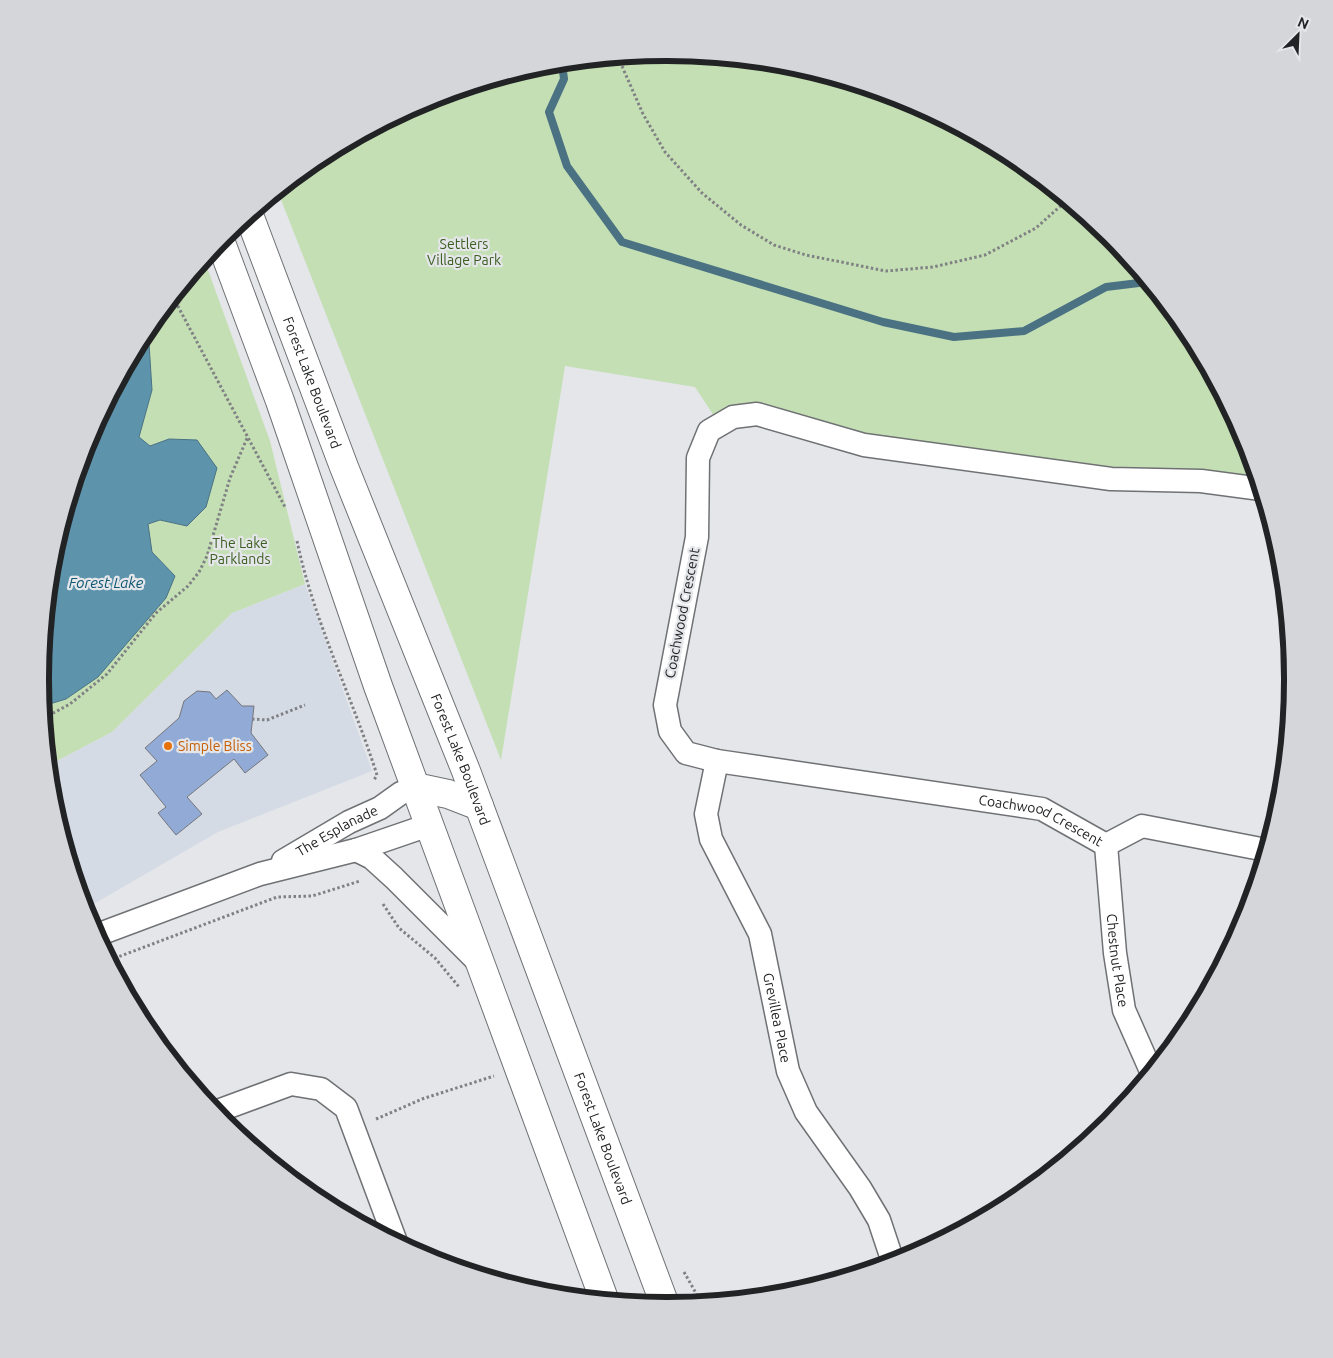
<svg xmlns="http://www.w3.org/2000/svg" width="1333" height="1358" font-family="Ubuntu,sans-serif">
	<rect width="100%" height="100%" fill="#e4e6ea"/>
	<!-- built -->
	<path fill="#d5dbe5" d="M 305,584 L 372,771 L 218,832 L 85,909 L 52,801 L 49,765 L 112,732 L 232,613 Z"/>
	<!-- green -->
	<path fill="#c4dfb3" d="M 667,53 L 789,65 L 907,100 L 1015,158 L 1110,236 L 1188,331 L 1245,440 L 1261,489 L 864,445 L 757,414 L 720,425 L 695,387 L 565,366 L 501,760 L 278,192 L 319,158 L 427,100 L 545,64 Z
		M 204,259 L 270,441 L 305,584 L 232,613 L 112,732 L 49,765 L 43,706 L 66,699 L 175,576 L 152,552 L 148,524 L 160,520 L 187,526 L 169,439 L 150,446 L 139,437 L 152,390 L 148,328 Z"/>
	<!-- water -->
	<path fill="#5d94ac" stroke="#4b7283" d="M 148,328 L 152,390 L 139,437 L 150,446 L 169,439 L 197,440 L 217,468 L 206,507 L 187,526 L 160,520 L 148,524 L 152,552 L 175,576 L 166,598 L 98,677 L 66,699 L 43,706 L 40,679 L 52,556 L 88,439 Z"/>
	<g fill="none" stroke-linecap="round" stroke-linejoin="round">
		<!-- stream -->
		<path stroke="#4b7283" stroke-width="8" d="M 562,63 L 564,79 L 549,112 L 567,166 L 622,242 L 883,322 L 954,337 L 1024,331 L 1106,287 L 1147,282"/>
	</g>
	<!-- building -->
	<path fill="#92abd6" stroke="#757679" d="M 227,690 L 242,706 L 254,706 L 251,733 L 268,755 L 245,773 L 234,759 L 187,797 L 202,814 L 176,835 L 158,813 L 166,807 L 140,775 L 157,761 L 145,748 L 179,718 L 184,701 L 197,691 L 210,692 L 216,699 Z"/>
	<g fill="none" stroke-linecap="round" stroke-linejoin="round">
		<defs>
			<g id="street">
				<path id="s1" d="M 1261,489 L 1201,481 L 1111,479 L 864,445 L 757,414 L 733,417 L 709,431 L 698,458 L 697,537 L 665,705 L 670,731 L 686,753 L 717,761 L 1042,809 L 1106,845 L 1142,826 L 1266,850"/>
				<path id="s2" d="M 717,761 L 706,814 L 711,839 L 760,934 L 788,1071 L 806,1112 L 860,1188 L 879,1220 L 893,1262"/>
				<path id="s3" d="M 1106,845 L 1115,953 L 1124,1010 L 1151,1071"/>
				<path d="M 356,850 L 372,858 L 394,878 L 478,962"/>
				<path id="s4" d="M 283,861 L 349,822 L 380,808 L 401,793 L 415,787"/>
				<path d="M 97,935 L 260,874 L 356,850 L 429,825"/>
				<path d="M 215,1112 L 291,1084 L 321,1089 L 346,1108 L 396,1242"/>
			</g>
			<g id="secondary">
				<path id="s5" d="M 249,215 L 344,467 L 466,771 L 665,1305"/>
				<path d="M 220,240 L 280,401 L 378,686 L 604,1299"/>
				<path d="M 415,787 L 448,794 L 479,806"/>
			</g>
		</defs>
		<!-- street casing -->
		<use href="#street" stroke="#6f7174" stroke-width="25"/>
		<!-- secondary casing -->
		<use href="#secondary" stroke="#6f7174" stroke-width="30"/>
		<!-- path -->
		<path stroke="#808184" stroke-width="3" stroke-dasharray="2.5 2.5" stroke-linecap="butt" d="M 618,57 L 643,114 L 665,152 L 702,193 L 741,225 L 774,245 L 806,255 L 886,271 L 933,267 L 985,255 L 1036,228 L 1066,201
			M 273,203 L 279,190
			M 173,297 L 285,507
			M 297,541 C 314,622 352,696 377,775 L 374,780
			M 44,718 L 70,704 L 107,674 L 156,613 L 188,586 L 199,572 L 207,556 L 230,478 L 248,436
			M 252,719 L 267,720 L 305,705
			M 383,904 L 399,928 L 435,958 L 459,987
			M 110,960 L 277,897 L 312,896 L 360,881
			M 376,1119 L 422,1099 L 494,1076
			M 684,1272 L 701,1302"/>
		<!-- street -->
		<use href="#street" stroke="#fff" stroke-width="22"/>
		<!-- secondary -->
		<use href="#secondary" stroke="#fff" stroke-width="28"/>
	</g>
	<!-- markers -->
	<circle fill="#e8710a" stroke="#e4e6ea" stroke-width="2" cx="168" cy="746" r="5"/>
	<g text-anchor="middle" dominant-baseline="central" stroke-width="4.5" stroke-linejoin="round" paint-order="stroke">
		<!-- park labels -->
		<g font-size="14" fill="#3c5e20" stroke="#e4e6ea">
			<text x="464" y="244">Settlers<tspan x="464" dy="16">Village Park</tspan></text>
			<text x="240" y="543">The Lake<tspan x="240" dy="16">Parklands</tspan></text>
		</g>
		<!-- street labels -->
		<g font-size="14" fill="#222324" stroke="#e4e6ea">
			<text stroke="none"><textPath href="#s5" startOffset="179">Forest Lake Boulevard</textPath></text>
			<text transform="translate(682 613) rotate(-79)">Coachwood Crescent</text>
			<text stroke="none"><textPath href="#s5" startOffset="584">Forest Lake Boulevard</textPath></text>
			<text stroke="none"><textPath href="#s1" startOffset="1259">Coachwood Crescent</textPath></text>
			<text stroke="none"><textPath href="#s4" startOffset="62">The Esplanade</textPath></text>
			<text stroke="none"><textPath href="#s3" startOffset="116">Chestnut Place</textPath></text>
			<text stroke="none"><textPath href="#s2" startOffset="272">Grevillea Place</textPath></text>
			<text stroke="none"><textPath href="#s5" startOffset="989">Forest Lake Boulevard</textPath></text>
		</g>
		<!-- food labels -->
		<g font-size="14" fill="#c56008" stroke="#e4e6ea" text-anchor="start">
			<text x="178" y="746">Simple Bliss</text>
		</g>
		<!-- water labels -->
		<g font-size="15" font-style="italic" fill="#0e5772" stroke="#e4e6ea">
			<text x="106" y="582">Forest Lake</text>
		</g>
	</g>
	<!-- crop -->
	<path d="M0 0H1333V1358H0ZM666 61H667A617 617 0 0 1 1284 678V680A617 617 0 0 1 667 1297H666A617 617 0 0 1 49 680V678A617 617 0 0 1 666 61Z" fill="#d4d6da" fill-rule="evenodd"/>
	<path fill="none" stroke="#222324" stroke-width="6" d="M666 61H667A617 617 0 0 1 1284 678V680A617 617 0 0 1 667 1297H666A617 617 0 0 1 49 680V678A617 617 0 0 1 666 61Z"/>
	<!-- north arrow -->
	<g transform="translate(1298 35) rotate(24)" stroke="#e4e6ea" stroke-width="4" paint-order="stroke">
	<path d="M0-4L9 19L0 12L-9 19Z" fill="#222324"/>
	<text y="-8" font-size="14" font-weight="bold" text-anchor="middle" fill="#222324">N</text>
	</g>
</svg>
